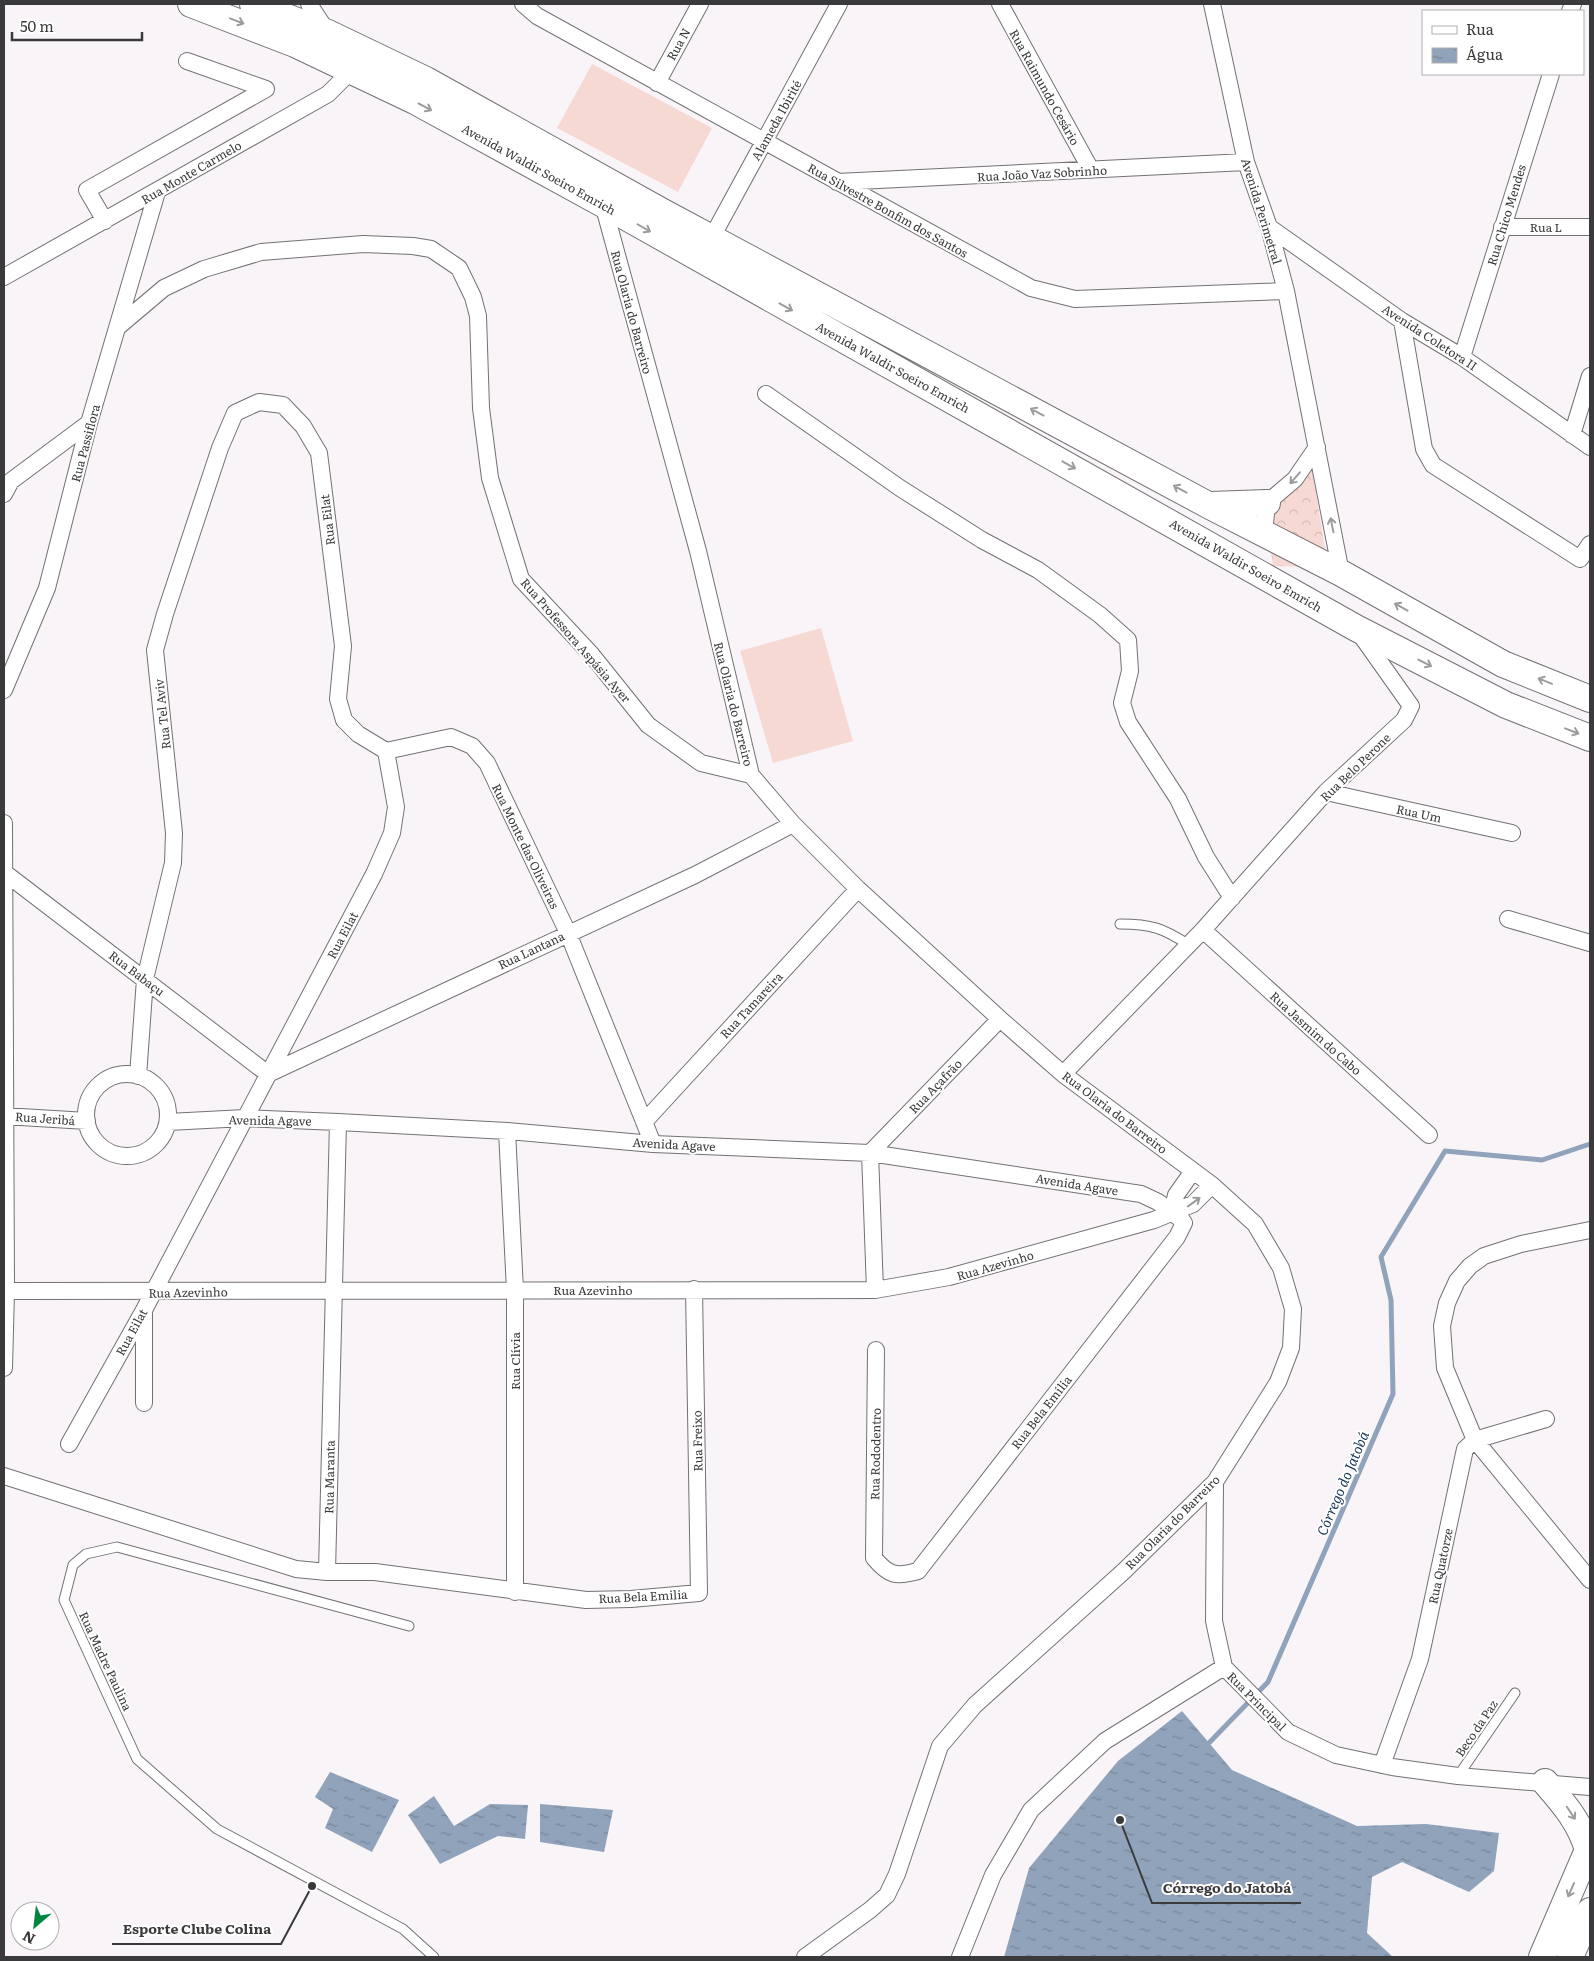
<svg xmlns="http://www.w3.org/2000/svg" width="1594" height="1961" font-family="Literata,serif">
	<defs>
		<pattern id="park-crowns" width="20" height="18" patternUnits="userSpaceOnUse" patternTransform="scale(1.25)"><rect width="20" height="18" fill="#f7d9d4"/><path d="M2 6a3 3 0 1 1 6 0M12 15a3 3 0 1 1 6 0" fill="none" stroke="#d4bbb7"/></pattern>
		<pattern id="water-ripples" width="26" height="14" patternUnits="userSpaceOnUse" patternTransform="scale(1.25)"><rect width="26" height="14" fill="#90a3bb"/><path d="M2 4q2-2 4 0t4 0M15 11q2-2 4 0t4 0" fill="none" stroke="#778699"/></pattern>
	</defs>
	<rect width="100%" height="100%" fill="#f8f4f8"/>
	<!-- park -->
	<path fill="url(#park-crowns)" d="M 1312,469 L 1326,555 L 1271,530 L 1273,509 Z
		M 1270,545 L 1312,567 L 1273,566 Z"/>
	<!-- pitch -->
	<path fill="#f7d9d4" d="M 592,64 L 712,128 L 678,192 L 557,128 Z
		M 821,628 L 853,741 L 773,763 L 740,651 Z"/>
	<!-- water -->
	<path fill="url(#water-ripples)" d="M 1182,1711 L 1232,1770 L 1357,1826 L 1426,1824 L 1499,1833 L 1494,1871 L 1469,1892 L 1402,1862 L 1372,1877 L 1367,1933 L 1393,1957 L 1004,1957 L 1029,1868 L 1118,1761 Z
		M 330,1772 L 399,1800 L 372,1852 L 325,1828 L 333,1809 L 315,1797 Z
		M 434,1796 L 454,1826 L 490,1804 L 528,1805 L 525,1839 L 498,1836 L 440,1864 L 408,1815 Z
		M 540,1804 L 613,1810 L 604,1852 L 540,1842 Z"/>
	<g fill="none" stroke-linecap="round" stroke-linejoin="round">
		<!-- stream -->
		<path stroke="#90a3bb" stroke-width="5" d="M 1206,1746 L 1268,1682 L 1393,1394 L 1391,1300 L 1381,1257 L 1445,1151 L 1542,1160 L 1590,1144"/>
		<defs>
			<path id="service" d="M 1120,924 C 1151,924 1163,928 1189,945
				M 409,1626 L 117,1547 L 86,1554 L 73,1565 L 64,1600 L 137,1759 L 217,1829 L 403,1929 L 434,1957
				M 1458,1776 L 1515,1693"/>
			<path id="minor" d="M 309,4 L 328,33
				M 523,4 L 537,16 L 1031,288 L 1075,299 L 1286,291
				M 1000,4 L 1091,170
				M 1212,4 L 1246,162 L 1269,227 L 1286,291 L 1341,573
				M 1570,11 L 1573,4
				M 657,83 L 700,4
				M 837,182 L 1246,162
				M 604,201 L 603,204 L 698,551 L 751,775 L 793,824 L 858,889 L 1000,1019 L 1063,1074 L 1212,1185 L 1255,1224 L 1281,1268 L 1293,1309 L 1291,1348 L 1278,1382 L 1215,1482 L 1124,1571 L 975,1705 L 940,1746 L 897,1874 L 887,1895 L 870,1910 L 805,1957
				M 105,221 L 87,190 L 266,89 L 187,61
				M 1269,227 L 1402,321 L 1462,357 L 1590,447
				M 1502,227 L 1590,227
				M 712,237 L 839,4
				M 4,277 L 328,94 L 351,71 L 354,64
				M 1402,321 L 1424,449 L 1433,465 L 1580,559 L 1590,544
				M 119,326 L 164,288 L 204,269 L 261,252 L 363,244 L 413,246 L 431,249 L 459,268 L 473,297 L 478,316 L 481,408 L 490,478 L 521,579 L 591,654 L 648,725 L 701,763 L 751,775
				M 1462,357 L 1551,74
				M 766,394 L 900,488 L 982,540 L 1038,570 L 1100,615 L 1128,640 L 1130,671 L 1122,703 L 1128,722 L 1178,799 L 1206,857 L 1232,898
				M 1572,435 L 1590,376
				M 4,494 L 11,481 L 89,423
				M 1264,534 L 1267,503 L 1295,479 L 1317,447
				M 4,690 L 47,588 L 89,423 L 157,192
				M 386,751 L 451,737 L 472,746 L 487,763 L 568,933 L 653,1144
				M 1326,792 L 1512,833
				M 4,823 L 6,1291 L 4,1368
				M 5,873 L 268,1074 L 695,875 L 793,824
				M 1508,919 L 1590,943
				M 1203,930 L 1429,1135
				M 1063,1074 L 1203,930 L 1326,792 L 1404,720 L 1411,706 L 1360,634
				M86 1115a41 41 0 1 1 82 0a41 41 0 1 1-82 0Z
				M 4,1116 L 87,1121
				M 168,1122 L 245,1118 L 338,1122 L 507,1131 L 653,1144 L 870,1153 L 1141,1194 L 1158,1202 L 1182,1220 L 1184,1223 L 1177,1237 L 918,1571 C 896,1577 889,1576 874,1558 L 876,1350
				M 644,1122 L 858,889
				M 507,1131 L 515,1290 L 515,1592
				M 1172,1213 L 1176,1195 L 1193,1171
				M 1590,1230 L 1521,1244 L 1484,1256 L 1470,1266 L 1457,1281 L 1447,1303 L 1442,1326 L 1445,1368 L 1475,1440 L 1590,1580
				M 875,1290 L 870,1153 L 1000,1019
				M 4,1291 L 875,1290 L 949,1277 L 1154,1220 L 1193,1204 L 1212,1185
				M 144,1310 L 144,1403
				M 69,1444 L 144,1310 L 374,874 L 392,833 L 396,807 L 386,751 L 358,734 L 344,720 L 338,699 L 343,646 L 319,453 L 303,426 L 283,405 L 259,402 L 235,413 L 220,448 L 165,614 L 155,650 L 174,833 L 173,863 L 145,979 L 138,1076
				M 4,1476 L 296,1569 L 327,1572 L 375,1572 L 586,1600 L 631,1599 L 699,1593 L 694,1289
				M 1215,1482 L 1214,1621 L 1224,1667 L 1288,1732 L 1336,1755 L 1392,1767 L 1458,1776 L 1590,1787
				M 327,1572 L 338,1122
				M 1382,1765 L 1420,1659 L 1465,1449 L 1475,1440 L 1546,1419
				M 960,1957 L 993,1875 L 1031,1810 L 1105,1741 L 1224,1667"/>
			<path id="primary" d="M 191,4 L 295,44 L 415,101 L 603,204 L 1356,628 L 1506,705 L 1590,738
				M 253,4 L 328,33 L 426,80 L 661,211 L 1210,506 L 1341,573 L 1503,664 L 1590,699
				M 1210,505 L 1267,503
				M 1545,1782 C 1564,1804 1580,1822 1588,1850
				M 1542,1957 L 1590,1845
				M 1570,1957 L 1590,1911"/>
		</defs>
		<!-- service casing -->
		<use href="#service" stroke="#747175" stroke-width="11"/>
		<!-- minor casing -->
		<use href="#minor" stroke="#747175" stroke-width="18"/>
		<!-- primary casing -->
		<use href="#primary" stroke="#747175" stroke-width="28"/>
		<!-- service -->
		<use href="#service" stroke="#fff" stroke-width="9"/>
		<!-- minor -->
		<use href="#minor" stroke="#fff" stroke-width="16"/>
		<!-- primary -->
		<use href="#primary" stroke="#fff" stroke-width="26"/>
	</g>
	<!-- one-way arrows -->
	<defs><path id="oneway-shaft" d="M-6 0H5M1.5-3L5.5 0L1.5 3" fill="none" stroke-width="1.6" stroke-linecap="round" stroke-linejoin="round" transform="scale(1.25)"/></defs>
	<g stroke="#9c9c9d">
		<use href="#oneway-shaft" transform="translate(237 21) rotate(21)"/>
		<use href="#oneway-shaft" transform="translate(425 107) rotate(28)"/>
		<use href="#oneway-shaft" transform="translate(644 228) rotate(30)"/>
		<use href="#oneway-shaft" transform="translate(786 307) rotate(29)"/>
		<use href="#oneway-shaft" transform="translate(1037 412) rotate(-152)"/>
		<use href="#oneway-shaft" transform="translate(1069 465) rotate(29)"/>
		<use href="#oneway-shaft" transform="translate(1295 478) rotate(131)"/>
		<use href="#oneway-shaft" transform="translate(1180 489) rotate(-152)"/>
		<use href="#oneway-shaft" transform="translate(1332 525) rotate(-101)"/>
		<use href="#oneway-shaft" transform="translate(1401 607) rotate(-151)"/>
		<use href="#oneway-shaft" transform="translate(1425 663) rotate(27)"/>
		<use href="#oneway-shaft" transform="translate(1545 681) rotate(-158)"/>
		<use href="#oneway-shaft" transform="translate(1572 731) rotate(21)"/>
		<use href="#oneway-shaft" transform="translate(1194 1202) rotate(-36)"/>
		<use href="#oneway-shaft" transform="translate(1571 1813) rotate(56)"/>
		<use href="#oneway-shaft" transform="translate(1571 1890) rotate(114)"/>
	</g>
	<g text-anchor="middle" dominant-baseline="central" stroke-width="4" stroke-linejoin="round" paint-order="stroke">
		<!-- street labels -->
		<g font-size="12" fill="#3a393b" stroke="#fff">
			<text transform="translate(678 44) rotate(-61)">Rua N</text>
			<text transform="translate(1045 87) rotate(61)">Rua Raimundo Cesário</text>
			<text transform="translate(776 120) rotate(-61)">Alameda Ibirité</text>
			<text transform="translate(539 169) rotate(29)">Avenida Waldir Soeiro Emrich</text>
			<text transform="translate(191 172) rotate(-30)">Rua Monte Carmelo</text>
			<text transform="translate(1042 173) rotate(-3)">Rua João Vaz Sobrinho</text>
			<text transform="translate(888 210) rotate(29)">Rua Silvestre Bonfim dos Santos</text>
			<text transform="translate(1262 211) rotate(73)">Avenida Perimetral</text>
			<text transform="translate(1506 215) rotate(-73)">Rua Chico Mendes</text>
			<text x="1546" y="227">Rua L</text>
			<text transform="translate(632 312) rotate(75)">Rua Olaria do Barreiro</text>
			<text transform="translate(1430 337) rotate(33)">Avenida Coletora II</text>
			<text transform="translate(893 367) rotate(29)">Avenida Waldir Soeiro Emrich</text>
			<text transform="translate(85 443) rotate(-75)">Rua Passiflora</text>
			<text transform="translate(327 520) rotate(-97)">Rua Eilat</text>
			<text transform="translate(1246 565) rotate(30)">Avenida Waldir Soeiro Emrich</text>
			<text transform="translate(576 640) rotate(49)">Rua Professora Aspásia Ayer</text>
			<text transform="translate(734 704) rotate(76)">Rua Olaria do Barreiro</text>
			<text transform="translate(162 714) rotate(-96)">Rua Tel Aviv</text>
			<text transform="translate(1355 767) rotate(-44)">Rua Belo Perone</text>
			<text transform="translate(1419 813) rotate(12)">Rua Um</text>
			<text transform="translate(526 846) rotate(64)">Rua Monte das Oliveiras</text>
			<text transform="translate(342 935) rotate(-62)">Rua Eilat</text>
			<text transform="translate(531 950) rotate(-25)">Rua Lantana</text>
			<text transform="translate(137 973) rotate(37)">Rua Babaçu</text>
			<text transform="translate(751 1005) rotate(-47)">Rua Tamareira</text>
			<text transform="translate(1316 1033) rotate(42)">Rua Jasmim do Cabo</text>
			<text transform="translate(935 1086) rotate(-46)">Rua Açafrão</text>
			<text transform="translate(1115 1112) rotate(37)">Rua Olaria do Barreiro</text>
			<text transform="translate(45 1118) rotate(4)">Rua Jeribá</text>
			<text transform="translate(270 1120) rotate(1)">Avenida Agave</text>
			<text transform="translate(674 1144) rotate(3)">Avenida Agave</text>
			<text transform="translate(1077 1184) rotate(9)">Avenida Agave</text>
			<text transform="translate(995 1265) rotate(-16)">Rua Azevinho</text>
			<text x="593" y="1290">Rua Azevinho</text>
			<text transform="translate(188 1292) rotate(-1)">Rua Azevinho</text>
			<text transform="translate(131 1332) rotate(-61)">Rua Eilat</text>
			<text transform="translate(515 1361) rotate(-90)">Rua Clívia</text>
			<text transform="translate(1041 1412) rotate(-52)">Rua Bela Emília</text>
			<text transform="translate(697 1441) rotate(-91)">Rua Freixo</text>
			<text transform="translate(875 1454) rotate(-89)">Rua Rododentro</text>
			<text transform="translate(329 1477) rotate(-89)">Rua Maranta</text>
			<text transform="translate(1172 1522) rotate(-45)">Rua Olaria do Barreiro</text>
			<text transform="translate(1440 1566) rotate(-78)">Rua Quatorze</text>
			<text transform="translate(643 1596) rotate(-3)">Rua Bela Emilia</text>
			<text transform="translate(106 1661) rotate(65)">Rua Madre Paulina</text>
			<text transform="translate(1257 1701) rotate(45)">Rua Principal</text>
			<text transform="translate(1476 1728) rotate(-56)">Beco da Paz</text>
		</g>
		<!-- water labels -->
		<g font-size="14" font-style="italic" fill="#183759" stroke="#fff">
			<text transform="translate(1342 1483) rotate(-67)">Córrego do Jatobá</text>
		</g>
	</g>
	<!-- callouts -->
	<path fill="none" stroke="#3a393b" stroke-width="2" d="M1120 1820L1152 1903H1301M312 1886L281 1944H112"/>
	<g fill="#3a393b" stroke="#fff" stroke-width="2">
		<circle cx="1120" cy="1820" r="5"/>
		<circle cx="312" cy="1886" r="5"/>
	</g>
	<g font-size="14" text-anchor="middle" font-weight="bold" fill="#3a393b" stroke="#fff" stroke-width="4" stroke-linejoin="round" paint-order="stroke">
		<text x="1227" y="1893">Córrego do Jatobá</text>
		<text x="197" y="1934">Esporte Clube Colina</text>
	</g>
	<!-- border -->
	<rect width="1594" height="1961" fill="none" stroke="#3a393b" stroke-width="10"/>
	<!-- legend -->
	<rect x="1422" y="10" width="162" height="65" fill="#ffffff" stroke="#b0b0b1"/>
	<rect x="1432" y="26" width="25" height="8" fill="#ffffff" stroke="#b0b0b1"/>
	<text x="1466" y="35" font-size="15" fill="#3a393b">Rua</text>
	<rect x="1432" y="48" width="25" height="15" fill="url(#water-ripples)" stroke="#b0b0b1"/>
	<text x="1466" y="60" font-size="15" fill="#3a393b">Água</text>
	<!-- north arrow -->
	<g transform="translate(35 1926) rotate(208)"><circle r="24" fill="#ffffff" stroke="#b0b0b1"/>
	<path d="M0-4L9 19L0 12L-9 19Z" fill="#028540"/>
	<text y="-8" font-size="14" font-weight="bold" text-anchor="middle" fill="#3a393b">N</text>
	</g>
	<!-- scale -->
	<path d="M12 32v8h130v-8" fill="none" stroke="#3a393b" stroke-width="2.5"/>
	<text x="20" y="32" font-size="15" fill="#3a393b" stroke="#ffffff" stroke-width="4" paint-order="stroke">50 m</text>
</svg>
